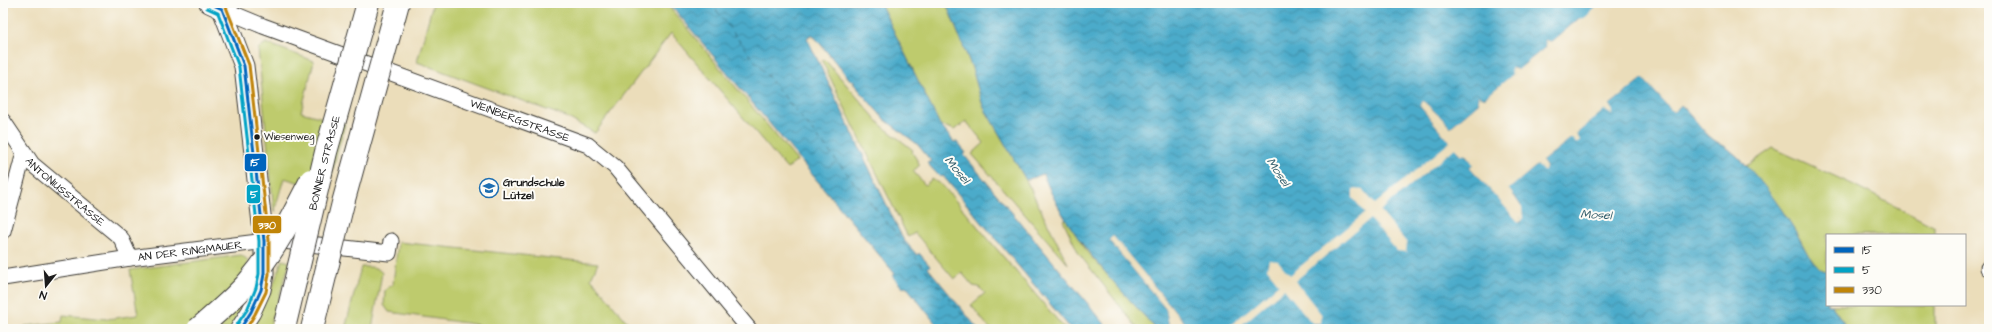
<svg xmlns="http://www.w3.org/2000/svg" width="1992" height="332" font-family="'Architects Daughter',sans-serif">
	<defs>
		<pattern id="water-waves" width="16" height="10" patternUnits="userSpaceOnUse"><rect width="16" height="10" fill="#4babca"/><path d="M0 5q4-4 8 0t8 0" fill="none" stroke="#3e8aa3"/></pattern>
	</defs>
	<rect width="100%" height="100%" fill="#fdfcf7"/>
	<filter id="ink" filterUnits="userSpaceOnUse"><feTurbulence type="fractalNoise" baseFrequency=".025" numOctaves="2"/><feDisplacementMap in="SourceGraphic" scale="8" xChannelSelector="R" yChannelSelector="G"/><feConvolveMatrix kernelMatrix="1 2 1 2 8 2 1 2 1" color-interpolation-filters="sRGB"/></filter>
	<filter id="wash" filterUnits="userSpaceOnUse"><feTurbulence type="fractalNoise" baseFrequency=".012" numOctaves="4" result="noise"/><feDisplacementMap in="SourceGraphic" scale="16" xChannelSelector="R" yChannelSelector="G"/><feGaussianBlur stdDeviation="0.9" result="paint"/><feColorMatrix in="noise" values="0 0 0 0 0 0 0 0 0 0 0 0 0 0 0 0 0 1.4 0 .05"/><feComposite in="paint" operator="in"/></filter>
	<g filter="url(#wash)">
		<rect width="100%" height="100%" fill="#ebddba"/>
		<!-- green -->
		<path fill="#becb6d" stroke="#6d7444" d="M 433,3 L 666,3 L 797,161 L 787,169 L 671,33 L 595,133 L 566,117 L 417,62 Z
			M 880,3 L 946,3 L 972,68 L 983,106 L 1026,180 L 1068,264 L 972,154 L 984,143 L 966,121 L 955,130 L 940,125 Z
			M 266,43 L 314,61 L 301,112 L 345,124 L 327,191 L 284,178 L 274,212 L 258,49 Z
			M 825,60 L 881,125 L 913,150 L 912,152 L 920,165 L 913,171 L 925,185 L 932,179 L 943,186 L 1065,329 L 990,329 L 971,305 L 985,293 L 979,287 L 973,286 L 962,273 L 954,279 L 915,233 L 908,237 L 822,61 Z
			M 1773,148 L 1854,185 L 1935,227 L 1935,235 L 1827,235 L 1827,271 C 1812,271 1804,245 1797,234 C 1783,209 1764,188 1747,166 Z
			M 1066,219 L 1087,252 L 1156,329 L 1138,329 L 1079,254 L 1063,220 Z
			M 398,242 L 598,263 L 591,278 L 633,329 L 507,329 L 389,312 L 384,305 L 385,290 L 393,284 Z
			M 241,255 L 248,260 C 245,282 247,312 229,329 L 24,329 L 25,326 L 62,322 L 63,315 L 107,319 L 138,315 L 130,270 Z
			M 282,260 L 290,262 L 269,329 L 250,329 L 273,286 Z
			M 361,267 C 369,267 377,266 382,273 L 372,329 L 345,329 Z
			M 1833,305 L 1935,305 L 1935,329 L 1848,329 L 1832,306 Z"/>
		<!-- water -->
		<path fill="url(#water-waves)" stroke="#346473" d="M 669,3 L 880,3 L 940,125 L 954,142 L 957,142 L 966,153 L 964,155 L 1109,329 L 1071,329 L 943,176 L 940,177 L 927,163 L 931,161 L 917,144 L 884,119 L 853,83 L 855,81 L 851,81 L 812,34 L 807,38 L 903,239 L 917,255 L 919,253 L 930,266 L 928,268 L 978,329 L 940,329 L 906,286 L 903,288 L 892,276 L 895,274 Z
			M 946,3 L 1573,3 L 1584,14 L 1552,42 L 1545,40 L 1546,47 L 1518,70 L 1512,68 L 1513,75 L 1485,98 L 1478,96 L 1479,103 L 1451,127 L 1423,101 L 1421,102 L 1420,106 L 1461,155 L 1464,153 L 1474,164 L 1470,167 L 1520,223 C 1525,207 1518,201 1508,189 L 1537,165 L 1545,170 L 1546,167 L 1542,161 L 1571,138 L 1578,142 L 1576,134 L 1604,109 L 1612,115 L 1609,105 L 1643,78 L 1673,112 L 1681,105 C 1692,114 1699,127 1709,136 C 1715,142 1724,145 1730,150 C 1755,171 1776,200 1793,227 C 1801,239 1812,270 1827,271 L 1827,305 L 1833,305 L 1832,306 L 1848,329 L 1190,329 L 1113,237 L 1109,240 L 1166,309 L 1170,329 L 1156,329 C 1113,281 1067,236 1043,174 L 1026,180 L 983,106 L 972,68 Z"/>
		<!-- pier -->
		<path fill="#ebddba" d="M 1586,13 L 1586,16 L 1553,44 L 1546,42 L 1547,48 L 1520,72 L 1513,70 L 1514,76 L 1486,100 L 1480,98 L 1481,105 L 1452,129 L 1422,104 L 1461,153 L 1465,151 L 1475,162 L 1472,167 L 1519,221 L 1521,218 L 1520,209 L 1507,188 L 1536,163 L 1544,169 L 1541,160 L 1570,136 L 1577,141 L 1574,132 L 1603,108 L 1611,113 L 1607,104 L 1642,77 L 1644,77 L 1673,109 L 1680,103 L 1681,105 L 1673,112 L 1643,78 L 1609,105 L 1613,111 L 1612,115 L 1604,110 L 1576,134 L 1580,140 L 1578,143 L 1576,143 L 1571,138 L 1542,161 L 1546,167 L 1545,171 L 1543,171 L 1537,165 L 1509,189 L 1522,208 L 1523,218 L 1519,223 L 1470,167 L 1473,164 L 1465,153 L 1461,155 L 1455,148 L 1380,211 L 1407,243 L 1406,252 L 1397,251 L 1370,219 L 1295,281 L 1322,315 L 1321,323 L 1312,323 L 1284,289 L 1237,329 L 1226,329 L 1279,284 L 1267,269 L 1269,260 L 1278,261 L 1290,275 L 1365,213 L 1353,198 L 1353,189 L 1363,190 L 1375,204 L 1450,142 L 1420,106 L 1421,102 L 1423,101 L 1451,127 L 1479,103 L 1478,96 L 1485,98 L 1512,75 L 1511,68 L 1518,70 L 1546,47 L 1545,40 L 1552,42 Z
			M 1113,236 L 1173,309 L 1190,329 L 1188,329 L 1113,239 L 1168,308 L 1172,329 L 1170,329 L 1166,309 L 1109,240 Z"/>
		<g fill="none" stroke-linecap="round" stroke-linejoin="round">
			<!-- canal -->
			<path stroke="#4babca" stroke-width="17" d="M 1581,10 L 1587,3"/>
			<!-- ferry -->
			<path stroke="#315c6a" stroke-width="1" stroke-dasharray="5 4" stroke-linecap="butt" d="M 711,3 L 743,46 L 974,329"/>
		</g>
	</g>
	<g filter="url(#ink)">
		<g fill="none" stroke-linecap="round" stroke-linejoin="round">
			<defs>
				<g id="minor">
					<path id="s1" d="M 222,3 L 222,9 L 263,26 L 588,145 L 615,167 L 749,329"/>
					<path id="s2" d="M 3,121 L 32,164 L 121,238 L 130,258"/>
					<path d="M 3,231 L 24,153"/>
					<path d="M 1988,268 L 1989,268"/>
					<path id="s3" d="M 3,278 L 130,258 L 274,240 L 389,253 L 391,241"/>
				</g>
				<path id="tertiary" d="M 209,3 L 222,9 L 244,66 L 264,241 L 264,274 L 261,290 L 251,312 L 240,329"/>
			</defs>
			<!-- minor casing -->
			<use href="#minor" stroke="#3b3934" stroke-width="17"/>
			<!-- tertiary casing -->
			<use href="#tertiary" stroke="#3b3934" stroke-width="21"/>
			<!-- minor -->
			<use href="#minor" stroke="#fff" stroke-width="15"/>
			<!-- tertiary -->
			<use href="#tertiary" stroke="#fff" stroke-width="19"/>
			<defs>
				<g id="trunk-bridge">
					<path id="s4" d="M 285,324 L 326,152 L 368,3"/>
					<path d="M 198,329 C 215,314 234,299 249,281 C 275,251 293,215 311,180"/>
					<path d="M 312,329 L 343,203 L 398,3"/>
				</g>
			</defs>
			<!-- trunk-bridge casing -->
			<use href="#trunk-bridge" stroke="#3b3934" stroke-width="24" stroke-linecap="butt"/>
			<!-- trunk-bridge -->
			<use href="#trunk-bridge" stroke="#fff" stroke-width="22"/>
			<defs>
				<path id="bus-1" d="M 209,3 L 222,9 L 244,66 L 264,241 L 264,274 L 261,290 L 251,312 L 240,329"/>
				<path id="bus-2" d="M 207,8 L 218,13 L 239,67 L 259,241 L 259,274 L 256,288 L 247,310 L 236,326"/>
				<path id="bus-3" d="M 221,3 L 226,7 L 249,65 L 269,240 L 269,274 L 266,292 L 255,314 L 246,329"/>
			</defs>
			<!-- bus-1 casing -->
			<use href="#bus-1" stroke="#fdfcf7" stroke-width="6"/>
			<!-- bus-2 casing -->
			<use href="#bus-2" stroke="#fdfcf7" stroke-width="6"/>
			<!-- bus-3 casing -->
			<use href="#bus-3" stroke="#fdfcf7" stroke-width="6"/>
			<!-- bus-1 -->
			<use href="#bus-1" stroke="#0065bd" stroke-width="3"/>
			<!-- bus-2 -->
			<use href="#bus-2" stroke="#01a2c5" stroke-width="3"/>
			<!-- bus-3 -->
			<use href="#bus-3" stroke="#c08407" stroke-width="3"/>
		</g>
	</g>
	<!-- icons -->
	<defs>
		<symbol id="school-ring" viewBox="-11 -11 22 22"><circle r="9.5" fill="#fdfcf7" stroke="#1f6fb2" stroke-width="1.5"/><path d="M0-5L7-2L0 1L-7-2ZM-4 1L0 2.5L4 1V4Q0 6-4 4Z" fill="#1f6fb2"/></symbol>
	</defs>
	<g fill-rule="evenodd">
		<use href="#school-ring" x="478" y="177" width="22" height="22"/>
	</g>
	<!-- markers -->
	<circle fill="#1c1c1c" stroke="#fdfcf7" stroke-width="1.5" cx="257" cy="137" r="3.5"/>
	<g text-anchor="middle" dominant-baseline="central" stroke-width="4" stroke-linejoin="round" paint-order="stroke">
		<!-- bus labels -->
		<g font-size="10" fill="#1c1c1c" stroke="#fdfcf7" text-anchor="start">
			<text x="264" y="137">Wiesenweg</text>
		</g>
		<!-- street labels -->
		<g font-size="11" fill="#1c1c1c" stroke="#fdfcf7">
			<text stroke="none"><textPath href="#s1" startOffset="324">WEINBERGSTRASSE</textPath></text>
			<text stroke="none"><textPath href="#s4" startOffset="166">BONNER STRASSE</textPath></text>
			<text stroke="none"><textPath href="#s2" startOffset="95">ANTONIUSSTRASSE</textPath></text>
			<text stroke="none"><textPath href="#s3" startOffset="189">AN DER RINGMAUER</textPath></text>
		</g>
		<!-- poi labels -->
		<g font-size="11" font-weight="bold" fill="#1c1c1c" stroke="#fdfcf7" text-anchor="start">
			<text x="503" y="182">Grundschule<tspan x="503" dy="13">Lützel</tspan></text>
		</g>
		<!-- water labels -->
		<g font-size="12" font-style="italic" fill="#315c6a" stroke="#fdfcf7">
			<text transform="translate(957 170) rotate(50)">Mosel</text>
			<text transform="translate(1278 172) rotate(57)">Mosel</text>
			<text transform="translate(1596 215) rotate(3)">Mosel</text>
		</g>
	</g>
	<g stroke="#fdfcf7" stroke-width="1.5">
		<rect x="244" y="153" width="23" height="19" rx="4" fill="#0065bd"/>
		<rect x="246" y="184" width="15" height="20" rx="4" fill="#01a2c5"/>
		<rect x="252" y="215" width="30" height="19" rx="4" fill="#c08407"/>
	</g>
	<g font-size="11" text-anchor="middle" font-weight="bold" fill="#fff">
		<text x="255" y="166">15</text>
		<text x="254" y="198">5</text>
		<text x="267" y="229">330</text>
	</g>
	<!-- margin -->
	<rect width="1992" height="332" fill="none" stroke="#fdfcf7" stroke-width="16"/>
	<!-- legend -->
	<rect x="1826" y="234" width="140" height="72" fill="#fdfcf7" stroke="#a3a29f"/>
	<rect x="1834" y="247" width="20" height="6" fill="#0065bd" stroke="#a3a29f"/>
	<text x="1862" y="254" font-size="12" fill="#1c1c1c">15</text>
	<rect x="1834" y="267" width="20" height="6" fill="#01a2c5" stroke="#a3a29f"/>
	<text x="1862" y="274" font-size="12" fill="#1c1c1c">5</text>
	<rect x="1834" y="287" width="20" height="6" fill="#c08407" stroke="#a3a29f"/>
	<text x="1862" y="294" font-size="12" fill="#1c1c1c">330</text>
	<!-- north arrow -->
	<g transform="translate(46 286) rotate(197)" stroke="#fdfcf7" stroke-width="3" paint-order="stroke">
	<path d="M0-3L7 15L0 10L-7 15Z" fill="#1c1c1c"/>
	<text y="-6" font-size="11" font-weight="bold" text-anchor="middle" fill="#1c1c1c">N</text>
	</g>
</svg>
